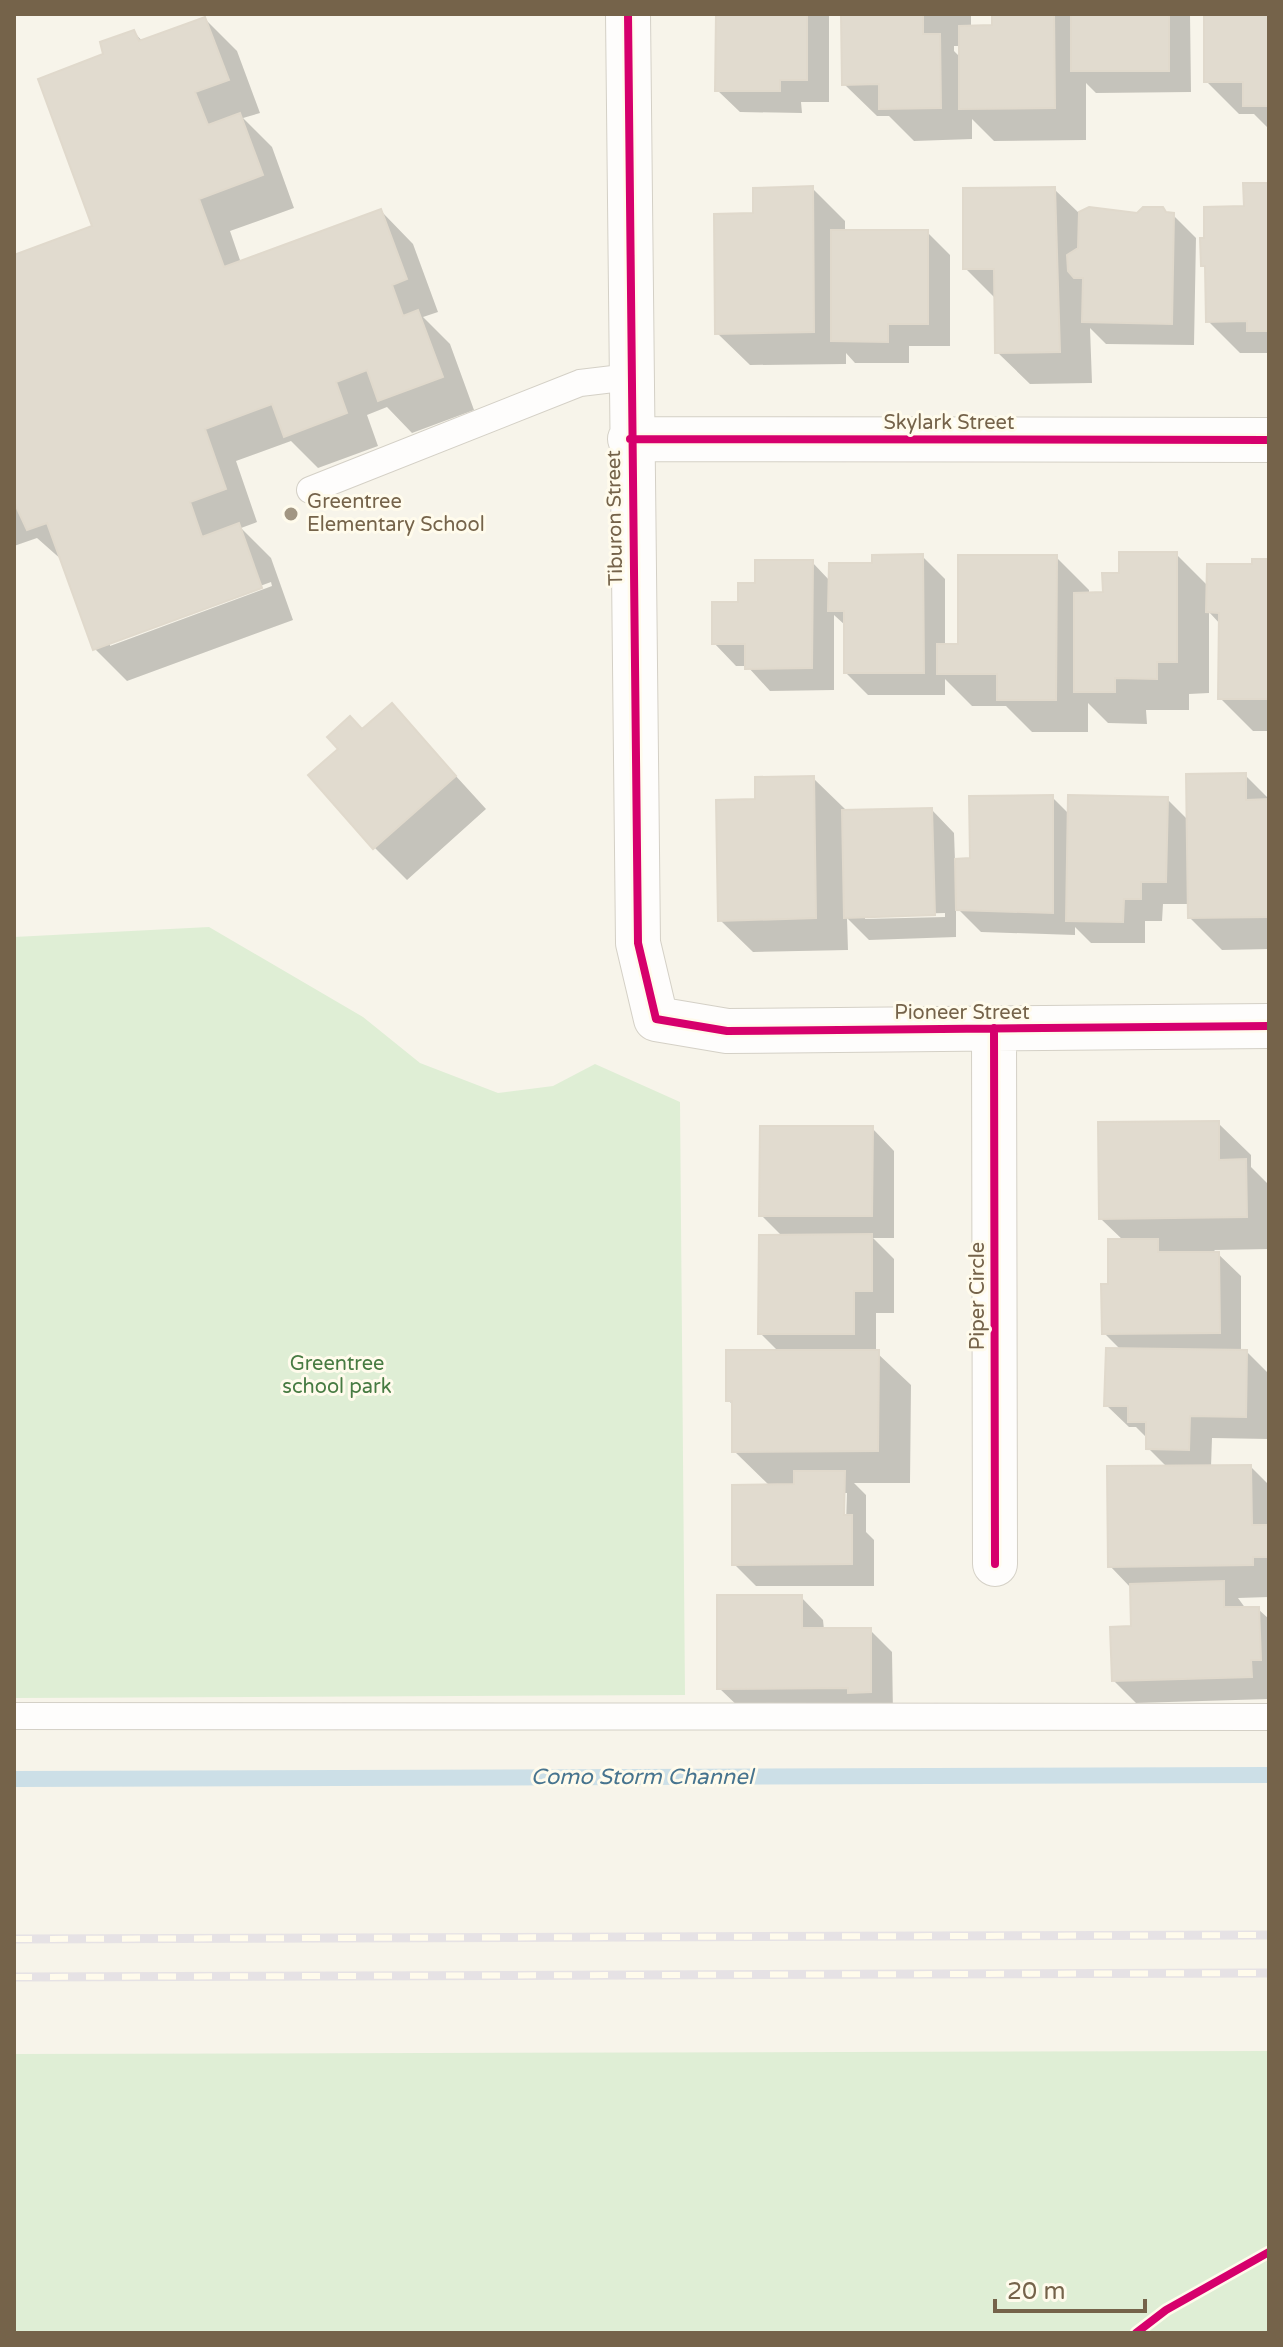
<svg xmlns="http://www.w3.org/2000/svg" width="1283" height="2347" font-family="'Varela Round',sans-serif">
	<rect width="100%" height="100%" fill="#f7f4ea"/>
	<!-- green -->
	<path fill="#dfeed5" d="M 209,927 L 363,1017 L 420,1063 L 498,1093 L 553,1086 L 595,1064 L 680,1102 L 685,1695 L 14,1698 L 14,937 Z
		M 1269,2051 L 1269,2333 L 14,2333 L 14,2054 Z"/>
	<!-- shadow -->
	<path fill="#0003" fill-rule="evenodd" d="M 718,14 L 829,14 L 829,102 L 801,102 L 802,113 L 740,112 L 717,90 Z
		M 843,14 L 971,14 L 971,28 L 994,27 L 994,14 L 1190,14 L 1191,92 L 1096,93 L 1086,83 L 1086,140 L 994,141 L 972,119 L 972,139 L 914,141 L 889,116 L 877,116 L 844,84 ZM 954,46 L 961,46 L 961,58 L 954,51 Z
		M 1206,14 L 1269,14 L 1269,129 L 1254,114 L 1239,114 L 1206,81 Z
		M 205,19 L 237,51 L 260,113 L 243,118 L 272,147 L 294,208 L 230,231 L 241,263 L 381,211 L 413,244 L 438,312 L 423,317 L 450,344 L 474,410 L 412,433 L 387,407 L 367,415 L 378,446 L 318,468 L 291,441 L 236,461 L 257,522 L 241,528 L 271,558 L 293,620 L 127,681 L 95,649 L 63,561 L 37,538 L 14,546 L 14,257 L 94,228 L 106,56 L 134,32 L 143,42 ZM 271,582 L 272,586 L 110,646 L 110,642 Z
		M 1269,185 L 1269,353 L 1240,353 L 1208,321 L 1207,269 L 1203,265 L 1246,208 Z
		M 812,188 L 845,221 L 845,232 L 927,232 L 950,255 L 950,346 L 909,346 L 909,363 L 855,363 L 846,353 L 846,364 L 750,365 L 717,333 L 755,215 Z
		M 1054,189 L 1080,214 L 1173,215 L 1196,238 L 1194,345 L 1106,344 L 1090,328 L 1092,383 L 1030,384 L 997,352 L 997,300 L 965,268 Z
		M 1176,554 L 1208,586 L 1269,561 L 1269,731 L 1253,731 L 1220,698 L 1221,625 L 1209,612 L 1209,693 L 1189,694 L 1189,710 L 1146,710 L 1147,724 L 1108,723 L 1088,703 L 1088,732 L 1032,732 L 1006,706 L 972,706 L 945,679 L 945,695 L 868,695 L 846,673 L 846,626 L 834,615 L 834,690 L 770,691 L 747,666 L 736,666 L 714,643 L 757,585 L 812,562 L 830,581 L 874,565 L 922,556 L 945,579 L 945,646 L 960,646 L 1056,557 L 1089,590 L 1089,595 L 1105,594 L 1121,576 Z
		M 392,706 L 486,809 L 407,880 L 374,847 L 362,732 Z
		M 1245,775 L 1269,799 L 1269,949 L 1222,950 L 1190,918 L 1190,904 L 1163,904 L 1162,921 L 1145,921 L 1145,943 L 1091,943 L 1075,927 L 1075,935 L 981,932 L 956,907 L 956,937 L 869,940 L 847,918 L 848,950 L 753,952 L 720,920 L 757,801 L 813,778 L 846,810 L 932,810 L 954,833 L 955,861 L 972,860 L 1052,797 L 1070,815 L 1167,799 L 1189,821 ZM 945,913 L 945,917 L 865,919 L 865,915 Z
		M 1218,1123 L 1251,1155 L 1251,1167 L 1269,1185 L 1269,1249 L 1214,1250 L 1241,1276 L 1241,1352 L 1247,1352 L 1269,1374 L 1268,1439 L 1212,1438 L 1211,1467 L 1251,1467 L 1269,1485 L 1269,1597 L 1238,1598 L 1246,1609 L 1258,1609 L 1269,1619 L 1269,1699 L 1136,1703 L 1114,1681 L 1133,1628 L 1132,1589 L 1110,1566 L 1168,1468 L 1148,1448 L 1148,1439 L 1136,1427 L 1129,1427 L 1106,1405 L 1121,1350 L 1104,1333 L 1110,1285 L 1124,1241 L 1101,1219 Z
		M 872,1128 L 894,1151 L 894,1238 L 873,1238 L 894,1259 L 894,1313 L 876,1313 L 876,1352 L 911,1385 L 910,1483 L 854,1483 L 866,1495 L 866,1532 L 874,1540 L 874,1586 L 756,1586 L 734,1564 L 770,1486 L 734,1451 L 734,1406 L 728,1400 L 779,1352 L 760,1333 L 783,1237 L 761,1215 ZM 843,1493 L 847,1493 L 846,1525 L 842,1525 Z
		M 801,1597 L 823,1620 L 824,1630 L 870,1630 L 892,1652 L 893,1714 L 742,1710 L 719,1688 Z"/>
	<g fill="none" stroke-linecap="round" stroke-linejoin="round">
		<!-- stream -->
		<path stroke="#ccdfe7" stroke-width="16" d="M 14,1779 L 1269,1775"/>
	</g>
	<!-- building -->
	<path fill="#e1dbcf" stroke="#e0d9cc" stroke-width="2" d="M 716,14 L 807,14 L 807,80 L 780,80 L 780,91 L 715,91 Z
		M 841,14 L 939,14 L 923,15 L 923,34 L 940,34 L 941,108 L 879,109 L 879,84 L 842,85 Z
		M 992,14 L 1054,14 L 1055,108 L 959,109 L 959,26 L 992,25 Z
		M 1071,14 L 1169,14 L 1169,71 L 1071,71 Z
		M 1204,14 L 1269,14 L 1269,106 L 1243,106 L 1243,82 L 1204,82 Z
		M 205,17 L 229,80 L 195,92 L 208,125 L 240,113 L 263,175 L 199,199 L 224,267 L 381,209 L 407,279 L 392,285 L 403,316 L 418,310 L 443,377 L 378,401 L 367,370 L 336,382 L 347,413 L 284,437 L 272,404 L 205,429 L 226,489 L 190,502 L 202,537 L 239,523 L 262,588 L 93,650 L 47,523 L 27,530 L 14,502 L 14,255 L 92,226 L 38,79 L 103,54 L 100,42 L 134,30 L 139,41 Z
		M 1243,183 L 1269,183 L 1269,331 L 1247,331 L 1247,321 L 1206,322 L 1205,266 L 1201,266 L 1200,238 L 1204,238 L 1204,207 L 1244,206 Z
		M 813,186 L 814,332 L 715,334 L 714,214 L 753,213 L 753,188 Z
		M 1055,187 L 1060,352 L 995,353 L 994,269 L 963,269 L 963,188 Z
		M 1089,207 L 1137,213 L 1143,207 L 1163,207 L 1166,212 L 1174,213 L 1172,324 L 1082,322 L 1083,278 L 1074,278 L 1068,271 L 1067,255 L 1078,248 L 1079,212 Z
		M 831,230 L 928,230 L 928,324 L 888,324 L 888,342 L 831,341 Z
		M 1119,552 L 1177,552 L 1177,662 L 1157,662 L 1157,679 L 1115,678 L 1115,692 L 1074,692 L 1074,593 L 1103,592 L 1102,573 L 1119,573 Z
		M 923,554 L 924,673 L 844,673 L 844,611 L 828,611 L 829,563 L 872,563 L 872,555 Z
		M 958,555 L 1057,555 L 1056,700 L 997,700 L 997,674 L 937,674 L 937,644 L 958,644 Z
		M 1252,559 L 1269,559 L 1269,699 L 1218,699 L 1219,613 L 1206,612 L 1207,564 L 1252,564 Z
		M 755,560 L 813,560 L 812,668 L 745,669 L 745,644 L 712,644 L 712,602 L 738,602 L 738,583 L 755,583 Z
		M 392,703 L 456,776 L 373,849 L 308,775 L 338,749 L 327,737 L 350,716 L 362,729 Z
		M 1246,773 L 1246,800 L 1269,799 L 1269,917 L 1188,918 L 1186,774 Z
		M 814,776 L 816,918 L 718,921 L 716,800 L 755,799 L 755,777 Z
		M 1053,795 L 1053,913 L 956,910 L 955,859 L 970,858 L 969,796 Z
		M 1068,795 L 1168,797 L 1166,882 L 1141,882 L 1141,899 L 1124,899 L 1123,922 L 1066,921 Z
		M 932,808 L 935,915 L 844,918 L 842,810 Z
		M 1219,1121 L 1219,1160 L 1246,1159 L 1247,1217 L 1099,1219 L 1098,1122 Z
		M 760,1126 L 873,1126 L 872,1216 L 759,1216 Z
		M 872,1234 L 872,1291 L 854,1291 L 854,1334 L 758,1334 L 759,1235 Z
		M 1108,1239 L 1158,1239 L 1158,1252 L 1219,1252 L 1220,1333 L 1102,1334 L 1101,1284 L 1108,1284 Z
		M 1106,1348 L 1247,1350 L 1246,1417 L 1190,1416 L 1189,1450 L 1146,1449 L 1146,1422 L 1128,1422 L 1128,1406 L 1104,1406 Z
		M 726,1350 L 879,1350 L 878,1451 L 732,1452 L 732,1401 L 726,1401 Z
		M 1251,1465 L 1252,1525 L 1269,1525 L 1269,1557 L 1253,1557 L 1253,1565 L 1108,1567 L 1107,1466 Z
		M 794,1471 L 845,1471 L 844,1515 L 852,1515 L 852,1564 L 732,1565 L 732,1485 L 794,1484 Z
		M 1224,1581 L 1224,1607 L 1259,1607 L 1261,1660 L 1251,1660 L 1252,1677 L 1112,1681 L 1110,1627 L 1131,1626 L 1130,1584 Z
		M 717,1595 L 802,1595 L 802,1628 L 871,1628 L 871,1692 L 848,1693 L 848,1688 L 717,1689 Z"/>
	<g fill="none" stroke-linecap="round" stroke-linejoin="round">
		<defs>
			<path id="service" d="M 310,490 L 580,383 L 630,377
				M 14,1716 L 1269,1717"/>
			<path id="minor" d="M 628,14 L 638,943 L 656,1019 L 727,1031 L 1269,1026
				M 630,439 L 1269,440
				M 994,1028 L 995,1564"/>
		</defs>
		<!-- service casing -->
		<use href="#service" stroke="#d4d0c6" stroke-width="28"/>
		<!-- minor casing -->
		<use href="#minor" stroke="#d4d0c6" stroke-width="46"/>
		<!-- service -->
		<use href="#service" stroke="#fefdfc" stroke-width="26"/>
		<!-- minor -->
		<use href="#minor" stroke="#fefdfc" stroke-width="44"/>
		<defs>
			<path id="rail" d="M 14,1939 L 1269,1935
				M 14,1977 L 1269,1973"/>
		</defs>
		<!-- rail casing -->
		<use href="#rail" stroke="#e6e2e5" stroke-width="9"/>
		<!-- rail -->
		<use href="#rail" stroke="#fffbec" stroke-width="6" stroke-dasharray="18" stroke-linecap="butt"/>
		<defs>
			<path id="cycleway" d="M 628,14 L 638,943 L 656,1019 L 727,1031 L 1269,1026
				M 630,439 L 1269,440
				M 994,1028 L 995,1564
				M 1136,2333 L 1166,2310 L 1269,2252"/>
		</defs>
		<!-- cycleway casing -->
		<use href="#cycleway" stroke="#fffbec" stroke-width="13"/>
		<!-- cycleway -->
		<use href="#cycleway" stroke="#d6006c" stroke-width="8"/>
	</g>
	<!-- markers -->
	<circle fill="#a29682" stroke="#fffbec" stroke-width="3" cx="291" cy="514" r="8"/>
	<g text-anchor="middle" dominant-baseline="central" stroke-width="6" stroke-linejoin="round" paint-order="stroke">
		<!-- street labels -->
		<g font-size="20" fill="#75634a" stroke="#fffbec">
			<text x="949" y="423">Skylark Street</text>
			<text transform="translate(615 518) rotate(-91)">Tiburon Street</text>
			<text x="962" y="1013">Pioneer Street</text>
			<text transform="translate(978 1296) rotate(-90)">Piper Circle</text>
		</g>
		<!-- poi labels -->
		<g font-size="20" fill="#75634a" stroke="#fffbec" text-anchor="start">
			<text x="307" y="502">Greentree<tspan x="307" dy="23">Elementary School</tspan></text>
		</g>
		<!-- park labels -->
		<g font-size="20" fill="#477b42" stroke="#fffbec">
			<text x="337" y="1364">Greentree<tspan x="337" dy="23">school park</tspan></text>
		</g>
		<!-- water labels -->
		<g font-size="22" font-style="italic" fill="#47748f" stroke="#fffbec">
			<text x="642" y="1777">Como Storm Channel</text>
		</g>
	</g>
	<!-- border -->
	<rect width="1283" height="2347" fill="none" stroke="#75634a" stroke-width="32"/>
	<!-- scale -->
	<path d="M995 2299v12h150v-12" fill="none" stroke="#75634a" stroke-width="4"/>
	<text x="1007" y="2299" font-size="24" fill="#75634a" stroke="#fffbec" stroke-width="6" paint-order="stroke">20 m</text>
</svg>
